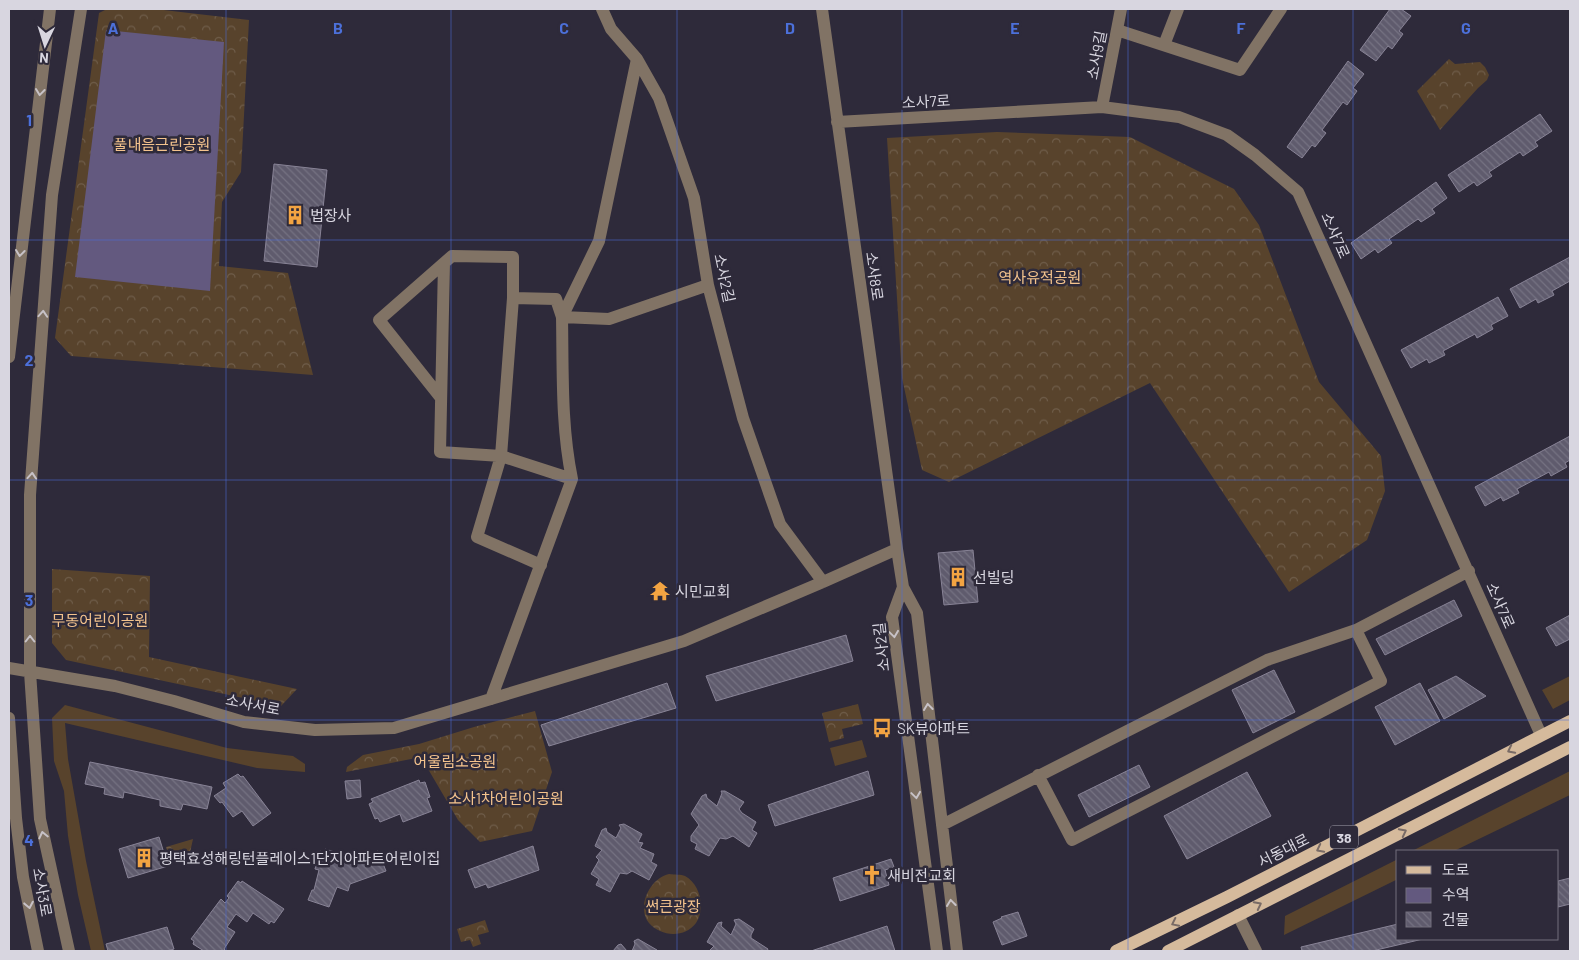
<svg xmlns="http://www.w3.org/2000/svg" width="1579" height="960" font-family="Barlow,'Noto Sans KR',sans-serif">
	<defs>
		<pattern id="forest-crowns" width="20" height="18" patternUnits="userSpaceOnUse" patternTransform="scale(1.25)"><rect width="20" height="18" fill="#58432c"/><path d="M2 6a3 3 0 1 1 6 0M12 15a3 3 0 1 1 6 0" fill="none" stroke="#6f5d4a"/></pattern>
		<pattern id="building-back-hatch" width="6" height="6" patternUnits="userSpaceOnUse" patternTransform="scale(1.25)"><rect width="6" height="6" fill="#5f5b6d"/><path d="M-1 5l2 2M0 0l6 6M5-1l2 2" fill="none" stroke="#757282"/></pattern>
	</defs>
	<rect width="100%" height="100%" fill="#2e2a3a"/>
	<!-- grass -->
	<path fill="#58432c" d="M 1570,676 L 1570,700 L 1553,709 L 1542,690 Z
		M 65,705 L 227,748 L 293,756 L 305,764 L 305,772 L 257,768 L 65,723 L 68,759 L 86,861 L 105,951 L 91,951 L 78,895 L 68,836 L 64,791 L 54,761 L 52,718 Z
		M 862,740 L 867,757 L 835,766 L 830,748 Z
		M 1570,771 L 1570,795 L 1454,851 L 1412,851 Z
		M 1398,859 L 1398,879 L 1284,935 L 1285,916 Z"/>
	<!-- forest -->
	<path fill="url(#forest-crowns)" d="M 107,9 L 155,9 L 249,20 L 241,172 L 222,202 L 219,266 L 288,273 L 313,375 L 71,356 L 55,338 L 99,13 Z
		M 1449,59 L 1455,64 L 1480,62 L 1485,67 L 1489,75 L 1487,80 L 1478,88 L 1440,130 L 1417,91 Z
		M 997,132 L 1130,137 L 1234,189 L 1259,225 L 1319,382 L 1381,456 L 1385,491 L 1367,540 L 1289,592 L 1150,383 L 949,482 L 922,470 L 902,378 L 887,138 Z
		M 52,569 L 150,576 L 149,657 L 297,689 L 281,706 L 66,660 L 52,643 Z
		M 858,704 L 863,724 L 842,729 L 844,738 L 829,742 L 822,713 Z
		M 535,711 L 552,772 L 532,831 L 480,842 L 458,820 L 421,757 L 346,772 L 347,767 L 363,755 L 419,744 L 474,727 Z
		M 193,839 L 189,857 L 171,861 L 166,847 Z
		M 669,874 C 674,875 681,874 685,876 C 700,884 706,908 696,923 C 685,938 661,937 649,923 C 636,907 650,878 669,874 Z
		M 485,920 L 489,932 L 478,935 L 481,944 L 473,947 L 470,940 L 461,942 L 457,929 Z"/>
	<!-- water -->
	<path fill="#63597f" d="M 106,30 L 224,42 L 210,291 L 75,277 Z"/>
	<!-- building -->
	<path fill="url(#building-back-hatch)" stroke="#888396" d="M 1390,9 L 1401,9 L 1411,16 L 1399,31 L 1403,34 L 1392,49 L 1388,46 L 1376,61 L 1360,50 Z
		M 1348,61 L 1364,74 L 1353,88 L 1357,91 L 1347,105 L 1343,102 L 1322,130 L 1326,133 L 1315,147 L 1312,145 L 1302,158 L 1287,147 Z
		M 1540,114 L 1552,131 L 1535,142 L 1538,146 L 1523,156 L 1520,152 L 1489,172 L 1492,176 L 1477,186 L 1474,182 L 1459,192 L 1448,175 Z
		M 274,164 L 327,170 L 317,267 L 264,261 Z
		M 1436,182 L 1447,198 L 1432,209 L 1435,213 L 1421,222 L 1418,219 L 1389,239 L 1392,243 L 1378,253 L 1375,249 L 1361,259 L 1351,243 Z
		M 1570,257 L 1570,281 L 1552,291 L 1554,295 L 1538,303 L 1536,299 L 1520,308 L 1510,289 Z
		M 1498,297 L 1508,316 L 1491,325 L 1493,329 L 1477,338 L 1475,334 L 1443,351 L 1445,355 L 1429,363 L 1427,359 L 1411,368 L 1401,350 Z
		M 1570,436 L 1570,460 L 1565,463 L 1567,467 L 1551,476 L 1549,472 L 1517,489 L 1519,493 L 1503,501 L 1501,497 L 1485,506 L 1475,487 Z
		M 973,550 L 978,602 L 944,605 L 938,553 Z
		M 1454,600 L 1462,616 L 1385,655 L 1376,639 Z
		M 1570,615 L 1570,639 L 1556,646 L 1546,628 Z
		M 846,635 L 853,661 L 716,701 L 706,676 Z
		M 1274,670 L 1295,712 L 1253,733 L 1232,690 Z
		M 1456,676 L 1486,696 L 1444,719 L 1428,690 Z
		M 667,683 L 676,708 L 549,746 L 541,725 Z
		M 1420,683 L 1440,721 L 1395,745 L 1375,707 Z
		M 90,762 L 212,787 L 207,809 L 183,804 L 181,810 L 160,806 L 160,800 L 124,792 L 123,798 L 104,794 L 105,788 L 85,784 Z
		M 1139,765 L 1150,787 L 1089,817 L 1078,795 Z
		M 868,771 L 874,795 L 775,826 L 768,805 Z
		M 1247,772 L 1271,816 L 1187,859 L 1164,816 Z
		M 238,774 L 241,777 L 243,776 L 271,813 L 253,826 L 242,811 L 233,817 L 222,802 L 220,803 L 214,796 L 226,788 L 223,783 Z
		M 360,780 L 361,797 L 347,799 L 345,781 Z
		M 419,780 L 420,783 L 425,782 L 430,797 L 427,798 L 432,811 L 403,822 L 400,814 L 380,822 L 378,818 L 375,819 L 369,804 L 373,802 L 371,799 Z
		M 721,791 L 725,791 L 744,802 L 739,809 L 742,813 L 756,822 L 752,830 L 757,833 L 749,847 L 733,836 L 726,839 L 720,838 L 709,856 L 695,849 L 697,844 L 691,841 L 691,836 L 699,825 L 691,814 L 702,796 L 706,794 L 707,798 L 717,806 L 722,793 Z
		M 624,824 L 642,834 L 638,842 L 643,843 L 640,848 L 654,854 L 651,862 L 657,865 L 649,880 L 632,871 L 627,874 L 620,873 L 610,892 L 596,885 L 599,879 L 591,874 L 599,860 L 596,857 L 602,850 L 595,846 L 602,830 L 606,828 L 607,832 L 616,838 L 621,828 L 619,825 Z
		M 159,837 L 168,866 L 128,878 L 119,849 Z
		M 533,846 L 539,870 L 488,888 L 486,884 L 475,888 L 468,870 Z
		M 325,849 L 341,854 L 340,858 L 349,861 L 378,851 L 386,871 L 350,884 L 348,891 L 337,887 L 329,907 L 308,900 L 312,890 L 314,890 L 319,870 L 315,869 L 320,851 L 324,853 Z
		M 891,859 L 894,867 L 885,870 L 889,885 L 840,901 L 833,878 Z
		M 1570,878 L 1570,904 L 1558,907 L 1558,881 Z
		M 238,881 L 241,883 L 242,881 L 284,909 L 274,923 L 271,921 L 269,924 L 253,913 L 247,922 L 236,914 L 227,927 L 235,932 L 224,949 L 226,951 L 204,951 L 193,944 L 194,941 L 191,939 L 221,899 L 225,903 L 229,898 L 227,896 Z
		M 1018,912 L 1027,936 L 1002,945 L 993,922 L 1002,918 L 1001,917 Z
		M 739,919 L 754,929 L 751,935 L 751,938 L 768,949 L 767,951 L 709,951 L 714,946 L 707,942 L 718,923 L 722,922 L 721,926 L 731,935 L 736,924 L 734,920 Z
		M 1398,924 L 1398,939 L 1423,939 L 1372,951 L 1302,951 L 1301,947 Z
		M 887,926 L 895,951 L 811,951 Z
		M 167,927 L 174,949 L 167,951 L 108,951 L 106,944 Z
		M 638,939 L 657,950 L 656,951 L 632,951 L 635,944 L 634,941 Z
		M 621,944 L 627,951 L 613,951 L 618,945 Z"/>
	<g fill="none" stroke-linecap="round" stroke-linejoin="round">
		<!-- minor -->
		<path stroke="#817365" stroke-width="12" d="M 602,9 L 611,29 L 637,59 L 659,98 L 694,198 L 708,285 L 743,418 L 780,524 L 823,582
			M 822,9 L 897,549 L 903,587 L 917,613 L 957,951
			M 1117,30 L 1240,70 L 1281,9
			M 1164,45 L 1178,9
			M 1102,107 L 1121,9
			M 837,122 L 1102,107 L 1179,117 L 1227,135 L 1255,155 L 1298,192 L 1541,735
			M 444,263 L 440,452 L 501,456 L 572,479
			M 513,298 L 501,456 L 477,537 L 541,565
			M 562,317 L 599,241 L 637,59
			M 9,357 L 50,9
			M 441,398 L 379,320 L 452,256 L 513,257 L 513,298 L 556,299 L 562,317
			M 903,587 L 892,617 L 937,951
			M 9,668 L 115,686 L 174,701 L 244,722 L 315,730 L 394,728 L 684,641 L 823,582 L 897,549
			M 491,699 L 572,479 C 561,426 563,371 562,317 L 609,319 L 708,285
			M 9,718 L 16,818 L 23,877 L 38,951
			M 1038,775 L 1072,840 L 1381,681 L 1356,630
			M 942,825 L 1267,660 L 1356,630 L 1469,571
			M 1238,915 L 1256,951
			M 69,951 L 40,819 L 30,672 L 30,495 L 52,195 L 81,9"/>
		<!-- major -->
		<path stroke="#d5ba9c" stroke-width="12" d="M 1116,951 L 1227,897 L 1570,721
			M 1168,951 L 1570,747"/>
	</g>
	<!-- one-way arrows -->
	<defs><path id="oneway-chevron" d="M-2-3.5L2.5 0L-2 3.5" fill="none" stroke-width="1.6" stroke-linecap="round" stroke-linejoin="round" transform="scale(1.25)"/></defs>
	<g stroke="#c7c2c7">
		<use href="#oneway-chevron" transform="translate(40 92) rotate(97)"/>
		<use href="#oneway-chevron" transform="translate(20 253) rotate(97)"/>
		<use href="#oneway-chevron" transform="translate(43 314) rotate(-86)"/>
		<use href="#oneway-chevron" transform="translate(32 476) rotate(-86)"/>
		<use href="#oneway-chevron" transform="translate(894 634) rotate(82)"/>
		<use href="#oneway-chevron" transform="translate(30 639) rotate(-90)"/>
		<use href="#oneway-chevron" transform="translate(928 707) rotate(-97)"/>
		<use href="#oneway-chevron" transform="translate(916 795) rotate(82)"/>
		<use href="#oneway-chevron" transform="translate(43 835) rotate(-103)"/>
		<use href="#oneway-chevron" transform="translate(951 903) rotate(-97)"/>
		<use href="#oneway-chevron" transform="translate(29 905) rotate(79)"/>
	</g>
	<g stroke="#796b66">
		<use href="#oneway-chevron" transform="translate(1511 750) rotate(153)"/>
		<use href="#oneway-chevron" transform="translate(1403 832) rotate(-27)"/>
		<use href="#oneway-chevron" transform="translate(1320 849) rotate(153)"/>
		<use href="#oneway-chevron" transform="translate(1258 905) rotate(-27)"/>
		<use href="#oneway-chevron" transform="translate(1175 923) rotate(154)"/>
	</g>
	<!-- grid -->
	<path fill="none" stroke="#4c70da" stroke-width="1" stroke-opacity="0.55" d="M 226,9 L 226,951M 451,9 L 451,951M 677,9 L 677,951M 902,9 L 902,951M 1128,9 L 1128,951M 1353,9 L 1353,951M 9,240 L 1570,240M 9,480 L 1570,480M 9,720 L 1570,720"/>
	<!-- icons -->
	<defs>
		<symbol id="building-bare" viewBox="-9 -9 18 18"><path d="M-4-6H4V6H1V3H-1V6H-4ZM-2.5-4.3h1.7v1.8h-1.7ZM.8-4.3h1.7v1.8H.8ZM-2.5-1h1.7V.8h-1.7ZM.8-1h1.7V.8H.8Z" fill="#f3a442" stroke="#2e2a3a" stroke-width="2.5" paint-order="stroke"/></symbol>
		<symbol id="temple-bare" viewBox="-9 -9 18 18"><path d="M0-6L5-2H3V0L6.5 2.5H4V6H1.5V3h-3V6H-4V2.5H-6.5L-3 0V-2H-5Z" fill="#f3a442" stroke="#2e2a3a" stroke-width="2.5" paint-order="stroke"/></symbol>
		<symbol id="bus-bare" viewBox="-9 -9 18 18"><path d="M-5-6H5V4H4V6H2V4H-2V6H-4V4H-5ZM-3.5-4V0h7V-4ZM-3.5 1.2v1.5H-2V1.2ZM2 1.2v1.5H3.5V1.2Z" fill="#f3a442" stroke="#2e2a3a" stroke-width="2.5" paint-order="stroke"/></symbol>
		<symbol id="church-bare" viewBox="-9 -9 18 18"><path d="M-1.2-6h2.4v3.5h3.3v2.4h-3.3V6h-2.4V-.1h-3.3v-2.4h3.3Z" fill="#f3a442" stroke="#2e2a3a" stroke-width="2.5" paint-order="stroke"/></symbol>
	</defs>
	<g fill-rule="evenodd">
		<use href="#building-bare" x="281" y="201" width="28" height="28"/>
		<use href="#building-bare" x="944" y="563" width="28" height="28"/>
		<use href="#temple-bare" x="646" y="577" width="28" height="28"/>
		<use href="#bus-bare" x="868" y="714" width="28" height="28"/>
		<use href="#building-bare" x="130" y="844" width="28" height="28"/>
		<use href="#church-bare" x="858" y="861" width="28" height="28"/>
	</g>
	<g text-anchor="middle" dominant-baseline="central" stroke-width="5" stroke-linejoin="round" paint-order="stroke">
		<!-- shield labels -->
		<rect fill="#2e2a3a" stroke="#a5a2ae" stroke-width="1" x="1330" y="825.5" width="28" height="23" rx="4"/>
		<g font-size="14" font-weight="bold" fill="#d8d6e0">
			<text x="1344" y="837">38</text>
		</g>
		<!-- street labels -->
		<g font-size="15" fill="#d8d6e0" stroke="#2e2a3a">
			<text transform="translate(1096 55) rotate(-79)">소사9길</text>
			<text transform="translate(926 101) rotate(-3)">소사7로</text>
			<text transform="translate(1336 235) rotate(66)">소사7로</text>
			<text transform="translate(875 276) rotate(82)">소사8로</text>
			<text transform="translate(725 278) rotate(78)">소사2길</text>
			<text transform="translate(1501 605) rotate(66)">소사7로</text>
			<text transform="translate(881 647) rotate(-96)">소사2길</text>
			<text transform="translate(253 704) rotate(11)">소사서로</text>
			<text transform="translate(1283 850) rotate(-27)">서동대로</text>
			<text transform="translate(43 892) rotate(80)">소사3로</text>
		</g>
		<!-- park labels -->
		<g font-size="15" fill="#f4c38d" stroke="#2e2a3a">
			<text x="162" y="144">풀내음근린공원</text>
			<text x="1040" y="277">역사유적공원</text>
			<text x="100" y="620">무동어린이공원</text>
			<text x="455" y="761">어울림소공원</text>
			<text x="506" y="798">소사1차어린이공원</text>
			<text x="673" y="906">썬큰광장</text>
		</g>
		<!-- poi labels -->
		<g font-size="15" fill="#d8d6e0" stroke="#2e2a3a" text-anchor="start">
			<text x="310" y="215">법장사</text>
			<text x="973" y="577">선빌딩</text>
			<text x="675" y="591">시민교회</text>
			<text x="897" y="728">SK뷰아파트</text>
			<text x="159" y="858">평택효성해링턴플레이스1단지아파트어린이집</text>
			<text x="887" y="875">새비전교회</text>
		</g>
	</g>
	<g font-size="16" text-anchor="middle" font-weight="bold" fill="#4c70da" stroke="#2e2a3a" stroke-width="5" stroke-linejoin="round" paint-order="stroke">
		<text x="113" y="34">A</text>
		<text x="338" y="34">B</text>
		<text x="564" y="34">C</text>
		<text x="790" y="34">D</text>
		<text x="1015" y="34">E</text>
		<text x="1241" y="34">F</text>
		<text x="1466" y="34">G</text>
		<text x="29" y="126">1</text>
		<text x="29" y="366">2</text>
		<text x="29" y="606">3</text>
		<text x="29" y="846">4</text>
	</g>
	<!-- border -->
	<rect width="1579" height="960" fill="none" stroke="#d8d6e0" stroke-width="20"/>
	<!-- legend -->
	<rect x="1396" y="850" width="162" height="90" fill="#2e2a3a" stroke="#726f7c"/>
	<rect x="1406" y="866" width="25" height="8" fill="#d5ba9c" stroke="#726f7c"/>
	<text x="1442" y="875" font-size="15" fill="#d8d6e0">도로</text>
	<rect x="1406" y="888" width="25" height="15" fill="#63597f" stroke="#726f7c"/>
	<text x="1442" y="900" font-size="15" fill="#d8d6e0">수역</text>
	<rect x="1406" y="912" width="25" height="15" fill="url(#building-back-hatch)" stroke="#726f7c"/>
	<text x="1442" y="925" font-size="15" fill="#d8d6e0">건물</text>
	<!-- north arrow -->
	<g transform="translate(45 45) rotate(184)" stroke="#2e2a3a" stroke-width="4" paint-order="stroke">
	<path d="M0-4L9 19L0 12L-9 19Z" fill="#d8d6e0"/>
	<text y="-8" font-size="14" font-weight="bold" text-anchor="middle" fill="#d8d6e0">N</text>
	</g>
</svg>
